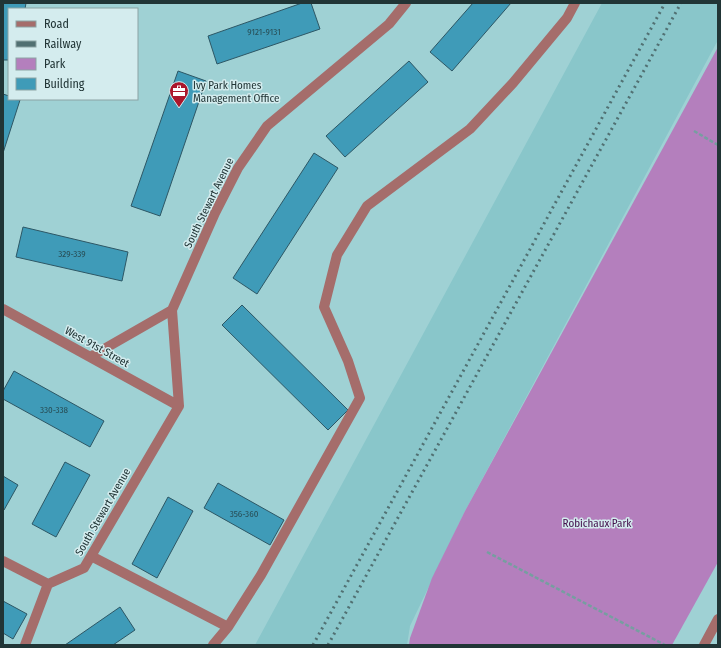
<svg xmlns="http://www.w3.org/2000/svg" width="721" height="648" font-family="'Fira Sans Condensed',sans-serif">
	<rect width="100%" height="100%" fill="#9fd1d4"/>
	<!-- built -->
	<path fill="#89c6ca" d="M 602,3 L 718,3 L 718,40 L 465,511 L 410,626 L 407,645 L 255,645 Z"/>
	<!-- green -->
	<path fill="#b47fbd" d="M 718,47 L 718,562 L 672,645 L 409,645 L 410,638 L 432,578 L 465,511 Z"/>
	<!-- building -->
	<path fill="#3f9bb8" stroke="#2d5765" d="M 3,3 L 26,3 L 25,9 L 9,9 L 9,60 L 3,60 Z
		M 302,3 L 311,3 L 320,29 L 217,64 L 208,36 Z
		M 473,3 L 511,3 L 452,71 L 430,52 Z
		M 409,61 L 428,82 L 345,157 L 326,136 Z
		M 178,71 L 206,81 L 160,216 L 131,206 Z
		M 3,94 L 9,96 L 9,99 L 20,100 L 3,153 Z
		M 314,153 L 338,168 L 257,294 L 233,278 Z
		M 23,227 L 128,252 L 122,281 L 16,257 Z
		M 242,305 L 348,410 L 328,430 L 222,325 Z
		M 14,371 L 104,421 L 90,447 L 3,399 L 3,391 Z
		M 65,462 L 90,475 L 56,537 L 32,524 Z
		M 3,476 L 18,485 L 4,510 L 3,509 Z
		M 218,483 L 284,520 L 270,545 L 204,508 Z
		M 168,497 L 193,511 L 157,578 L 132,564 Z
		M 3,601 L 27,614 L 13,639 L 3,633 Z
		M 120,607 L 135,630 L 113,645 L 65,645 Z"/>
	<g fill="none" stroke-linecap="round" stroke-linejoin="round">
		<!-- path -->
		<path stroke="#769ea0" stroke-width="2.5" stroke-dasharray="4 2" stroke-linecap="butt" d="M 694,131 L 718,145
			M 487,552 L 665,645"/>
		<!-- minor -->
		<path stroke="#a56d6b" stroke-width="10" d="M 3,309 L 179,406
			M 90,357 L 172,310
			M 91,556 L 228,627
			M 3,561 L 48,584 L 84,568 L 179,406 L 172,310 L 215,213 L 238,168 L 267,126 L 389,24 L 406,3
			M 25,645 L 48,584
			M 213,645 L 228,627 L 261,575 L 360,398 L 348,361 L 324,307 L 337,255 L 367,206 L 470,129 L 513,83 L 567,18 L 575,3
			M 704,645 L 718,619"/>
		<!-- rail -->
		<path stroke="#517072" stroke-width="3" stroke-dasharray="2 4" stroke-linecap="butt" d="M 313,645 L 665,3
			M 328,645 L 681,3"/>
	</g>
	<!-- icons -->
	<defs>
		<symbol id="office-pin" viewBox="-11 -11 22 30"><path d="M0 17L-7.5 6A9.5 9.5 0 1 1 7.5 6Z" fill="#ab162b" stroke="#d4ecee"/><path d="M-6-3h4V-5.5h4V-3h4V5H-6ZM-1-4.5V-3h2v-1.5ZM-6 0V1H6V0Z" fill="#fff"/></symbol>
	</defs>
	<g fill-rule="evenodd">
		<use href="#office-pin" x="168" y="80" width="22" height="30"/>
	</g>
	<g text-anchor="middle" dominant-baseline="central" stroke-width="3" stroke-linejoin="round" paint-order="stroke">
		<!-- number labels -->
		<g font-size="9" fill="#284e56">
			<text x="264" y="32">9121-9131</text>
			<text x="72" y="254">329-339</text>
			<text x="54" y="410">330-338</text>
			<text x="244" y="514">356-360</text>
		</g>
		<!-- poi labels -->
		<g font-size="11" fill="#213536" stroke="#d4ecee" text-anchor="start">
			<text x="193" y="85">Ivy Park Homes<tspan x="193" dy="13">Management Office</tspan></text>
		</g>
		<!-- street labels -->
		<g font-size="11" fill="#213536" stroke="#d4ecee">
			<text transform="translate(209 203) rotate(-64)">South Stewart Avenue</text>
			<text transform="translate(97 347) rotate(29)">West 91st Street</text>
			<text transform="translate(103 512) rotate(-60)">South Stewart Avenue</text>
		</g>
		<!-- park labels -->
		<g font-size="11" fill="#420e4b" stroke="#d4ecee">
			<text x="597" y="523">Robichaux Park</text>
		</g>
	</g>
	<!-- border -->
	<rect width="721" height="648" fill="none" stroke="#213536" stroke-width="8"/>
	<!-- legend -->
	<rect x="8" y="8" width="130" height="92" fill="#d4ecee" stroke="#8ca3a4"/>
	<rect x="16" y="21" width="20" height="6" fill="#a56d6b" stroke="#8ca3a4"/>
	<text x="44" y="28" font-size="12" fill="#213536">Road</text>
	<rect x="16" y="41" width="20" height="6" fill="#517072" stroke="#8ca3a4"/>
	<text x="44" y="48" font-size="12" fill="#213536">Railway</text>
	<rect x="16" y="58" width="20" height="12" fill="#b47fbd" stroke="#8ca3a4"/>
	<text x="44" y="68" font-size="12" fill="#213536">Park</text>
	<rect x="16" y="78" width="20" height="12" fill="#3f9bb8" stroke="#8ca3a4"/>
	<text x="44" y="88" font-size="12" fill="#213536">Building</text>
</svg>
